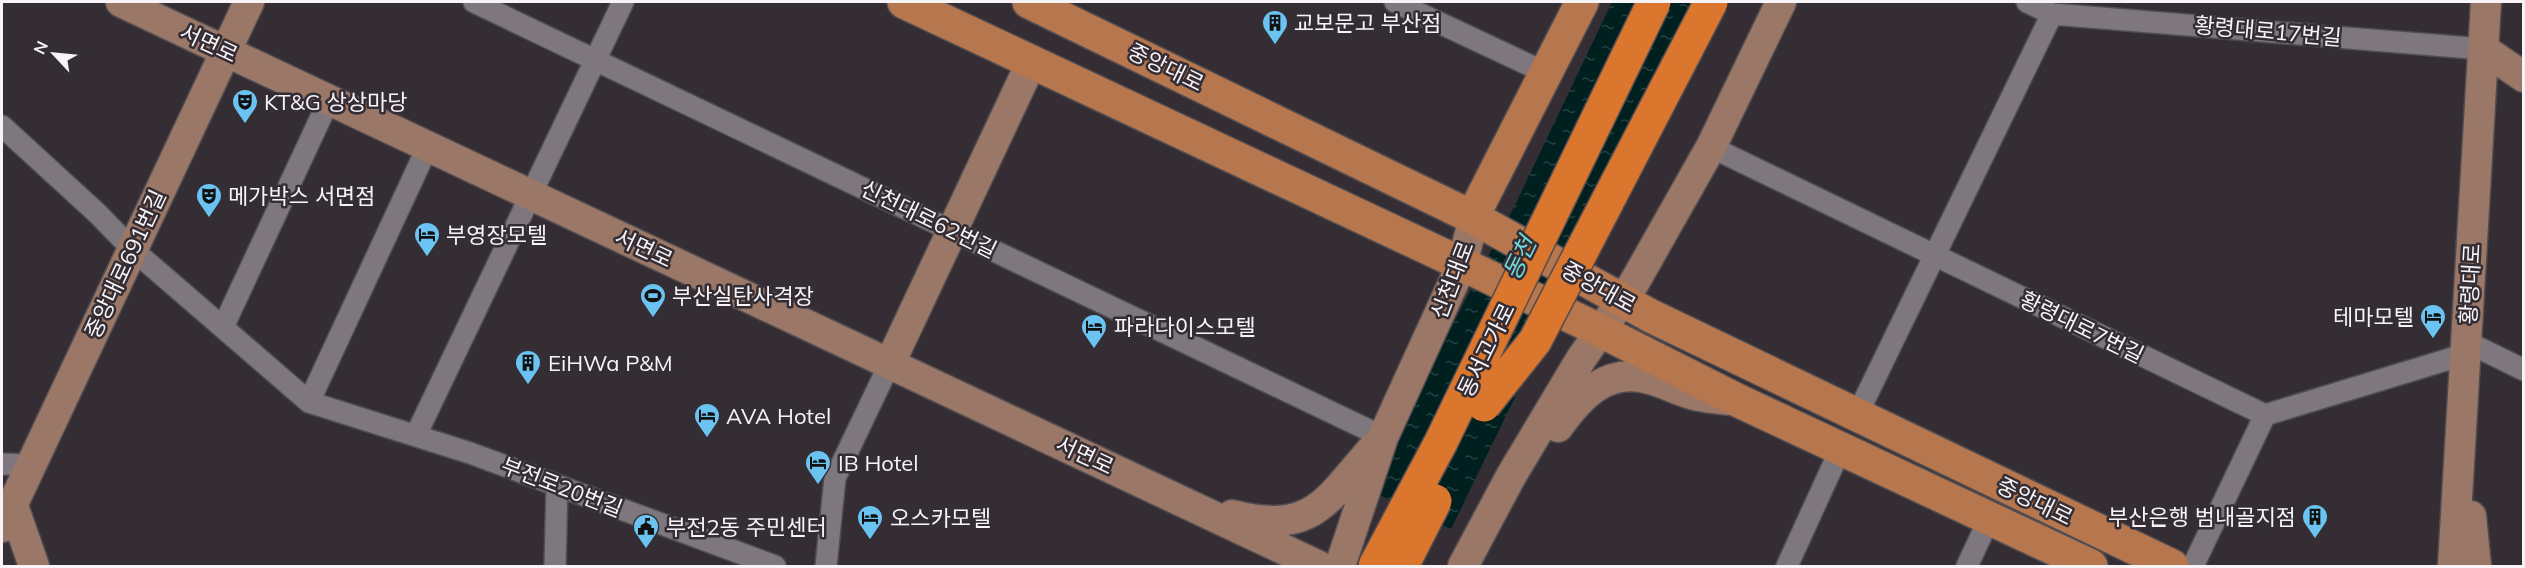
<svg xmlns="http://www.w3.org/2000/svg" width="2525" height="568" font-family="Mulish,'Noto Sans KR',sans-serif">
	<defs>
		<pattern id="water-ripples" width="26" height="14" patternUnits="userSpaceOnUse" patternTransform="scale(1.5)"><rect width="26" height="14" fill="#002020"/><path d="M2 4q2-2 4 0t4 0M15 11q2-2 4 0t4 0" fill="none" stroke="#264141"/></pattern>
	</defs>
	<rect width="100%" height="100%" fill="#342e34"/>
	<!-- water -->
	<path fill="url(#water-ripples)" d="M 1612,2 L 1707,2 L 1451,529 L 1367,489 L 1517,201 Z"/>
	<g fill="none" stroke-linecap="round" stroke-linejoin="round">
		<defs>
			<path id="street" d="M 474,2 L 1383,437
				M 1395,2 L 1546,73
				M 2027,2 L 2052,14 L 2483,49
				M 2,126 L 98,214 L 132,249 L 309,402 L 470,453 L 775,566
				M 1711,147 L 2265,415 L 2466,354
				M 223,327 L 329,100
				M 2467,342 L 2524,370
				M 309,402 L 428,146
				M 1857,415 L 2052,14
				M 416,435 L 623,2
				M 2,464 L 30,465
				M 555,566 L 557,485
				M 826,566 L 835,478 L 890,363
				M 1787,566 L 1841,448
				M 1967,566 L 1989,519
				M 2193,566 L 2265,415"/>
			<path id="secondary" d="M 121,2 L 1319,566
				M 2483,49 L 2524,77
				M 890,363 L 1032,61
				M 1558,427 C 1580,396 1607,367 1649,379 C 1662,382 1675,389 1688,393 C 1701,398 1716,398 1729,400
				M 12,503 L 34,566
				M 1232,515 C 1312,535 1325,503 1373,448
				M 2471,516 L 2476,566
				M 2,527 L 249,2
				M 1340,566 L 1383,437 L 1462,264 L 1474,218
				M 1463,566 L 1511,476 L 1581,359 L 1634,283 L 1711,147 L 1781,2
				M 2453,566 L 2486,2"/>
			<path id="primary" d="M 904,2 L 1462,264 L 1601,331 L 1739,401 L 2091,566
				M 1029,2 L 1474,218 L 1651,316 L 2172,566
				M 1474,218 L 1479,204 L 1582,2"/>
		</defs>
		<!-- street casing -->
		<use href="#street" stroke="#514c50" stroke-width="24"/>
		<!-- secondary casing -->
		<use href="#secondary" stroke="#514c50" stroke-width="33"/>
		<!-- primary casing -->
		<use href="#primary" stroke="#514c50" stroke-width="36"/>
		<!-- street -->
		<use href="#street" stroke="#7e777d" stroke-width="21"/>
		<!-- secondary -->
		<use href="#secondary" stroke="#9a7766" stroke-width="30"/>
		<!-- primary -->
		<use href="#primary" stroke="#b6764e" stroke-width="33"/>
		<defs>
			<path id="highway-bridge" d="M 1484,405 L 1535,341 L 1711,2
				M 1375,566 L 1441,442 L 1654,2
				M 1402,566 L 1435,501"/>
		</defs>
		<!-- highway-bridge casing -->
		<use href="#highway-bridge" stroke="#514c50" stroke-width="36" stroke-linecap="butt"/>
		<!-- highway-bridge -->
		<use href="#highway-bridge" stroke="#db762f" stroke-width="33"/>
	</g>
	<!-- icons -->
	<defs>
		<symbol id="building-pin" viewBox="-11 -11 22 30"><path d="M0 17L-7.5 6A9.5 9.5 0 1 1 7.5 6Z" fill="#6ac3f1" stroke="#342e34"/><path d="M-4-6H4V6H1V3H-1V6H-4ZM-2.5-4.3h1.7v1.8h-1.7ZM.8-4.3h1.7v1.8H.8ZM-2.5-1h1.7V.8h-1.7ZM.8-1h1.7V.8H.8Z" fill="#111"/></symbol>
		<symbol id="theatre-pin" viewBox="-11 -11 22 30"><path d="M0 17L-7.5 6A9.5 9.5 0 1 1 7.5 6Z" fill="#6ac3f1" stroke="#342e34"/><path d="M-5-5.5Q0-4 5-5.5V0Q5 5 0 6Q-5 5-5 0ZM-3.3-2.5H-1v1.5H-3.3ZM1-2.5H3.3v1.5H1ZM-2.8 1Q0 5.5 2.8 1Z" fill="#111"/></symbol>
		<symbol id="hotel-pin" viewBox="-11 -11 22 30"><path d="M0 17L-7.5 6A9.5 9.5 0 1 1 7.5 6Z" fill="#6ac3f1" stroke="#342e34"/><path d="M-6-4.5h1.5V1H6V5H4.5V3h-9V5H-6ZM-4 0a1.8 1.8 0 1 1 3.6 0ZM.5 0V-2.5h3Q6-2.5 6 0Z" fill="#111"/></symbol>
		<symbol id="stadium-pin" viewBox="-11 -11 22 30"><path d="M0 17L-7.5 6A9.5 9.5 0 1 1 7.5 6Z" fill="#6ac3f1" stroke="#342e34"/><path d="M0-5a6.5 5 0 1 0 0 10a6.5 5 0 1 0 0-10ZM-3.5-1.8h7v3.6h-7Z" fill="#111"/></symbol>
		<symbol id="civic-pin" viewBox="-11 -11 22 30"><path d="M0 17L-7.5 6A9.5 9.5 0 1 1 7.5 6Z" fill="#6ac3f1" stroke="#342e34"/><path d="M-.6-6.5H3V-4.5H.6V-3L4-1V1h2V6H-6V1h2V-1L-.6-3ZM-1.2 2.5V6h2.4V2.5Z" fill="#111"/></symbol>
	</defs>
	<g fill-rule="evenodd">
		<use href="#building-pin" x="1260" y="8" width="30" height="40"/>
		<use href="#theatre-pin" x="230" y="87" width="30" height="40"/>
		<use href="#theatre-pin" x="194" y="181" width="30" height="40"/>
		<use href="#hotel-pin" x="412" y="220" width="30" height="40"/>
		<use href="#stadium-pin" x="638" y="281" width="30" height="40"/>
		<use href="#hotel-pin" x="2418" y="302" width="30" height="40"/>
		<use href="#hotel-pin" x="1079" y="312" width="30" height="40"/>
		<use href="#building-pin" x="513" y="348" width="30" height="40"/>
		<use href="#hotel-pin" x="692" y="401" width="30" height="40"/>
		<use href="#hotel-pin" x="803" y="448" width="30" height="40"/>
		<use href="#building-pin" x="2300" y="502" width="30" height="40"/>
		<use href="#hotel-pin" x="855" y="503" width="30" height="40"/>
		<use href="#civic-pin" x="631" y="512" width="30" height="40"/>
	</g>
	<g text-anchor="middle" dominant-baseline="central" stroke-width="5" stroke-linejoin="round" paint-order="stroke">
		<!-- poi labels -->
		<g font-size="22" fill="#f7f3f7" stroke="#342e34" text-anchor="start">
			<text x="1294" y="23">교보문고 부산점</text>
			<text x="264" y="102">KT&amp;G 상상마당</text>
			<text x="228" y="196">메가박스 서면점</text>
			<text x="446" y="235">부영장모텔</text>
			<text x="672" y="296">부산실탄사격장</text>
			<text x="2414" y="317" text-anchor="end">테마모텔</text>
			<text x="1114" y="327">파라다이스모텔</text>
			<text x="548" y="363">EiHWa P&amp;M</text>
			<text x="726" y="416">AVA Hotel</text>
			<text x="838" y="463">IB Hotel</text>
			<text x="2296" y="517" text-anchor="end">부산은행 범내골지점</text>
			<text x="890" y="518">오스카모텔</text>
			<text x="666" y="527">부전2동 주민센터</text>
		</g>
		<!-- street labels -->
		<g font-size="22" fill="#f7f3f7" stroke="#342e34">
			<text transform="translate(2268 31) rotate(5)">황령대로17번길</text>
			<text transform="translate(209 43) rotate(25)">서면로</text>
			<text transform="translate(1166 67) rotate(26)">중앙대로</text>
			<text transform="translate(929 219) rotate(26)">신천대로62번길</text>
			<text transform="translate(644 248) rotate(25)">서면로</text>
			<text transform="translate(125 264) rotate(-65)">중앙대로691번길</text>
			<text transform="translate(1452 280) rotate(-69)">신천대로</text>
			<text transform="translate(2470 284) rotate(-87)">황령대로</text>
			<text transform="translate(1599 287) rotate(29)">중앙대로</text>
			<text transform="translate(2082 327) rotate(26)">황령대로7번길</text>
			<text transform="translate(1486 350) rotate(-64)">동서고가로</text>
			<text transform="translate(1085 455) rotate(25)">서면로</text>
			<text transform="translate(562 487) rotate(21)">부전로20번길</text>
			<text transform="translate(2035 501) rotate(26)">중앙대로</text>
		</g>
		<!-- water labels -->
		<g font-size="24" font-style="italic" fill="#6fd8d9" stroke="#342e34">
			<text transform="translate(1519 258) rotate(-64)">동천</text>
		</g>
	</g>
	<!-- border -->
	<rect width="2525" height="568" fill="none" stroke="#f7f3f7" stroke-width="6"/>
	<!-- north arrow -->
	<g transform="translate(54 54) rotate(296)" stroke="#342e34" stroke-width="4.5" paint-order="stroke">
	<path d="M0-4.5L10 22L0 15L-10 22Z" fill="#f7f3f7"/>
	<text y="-9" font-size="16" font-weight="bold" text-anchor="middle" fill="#f7f3f7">N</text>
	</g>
</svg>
